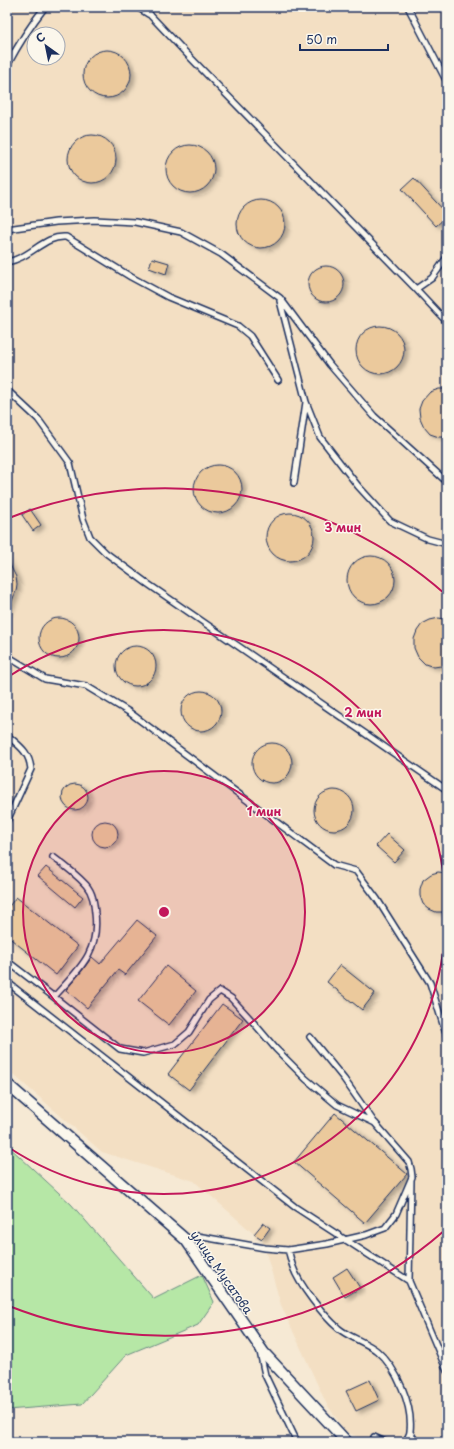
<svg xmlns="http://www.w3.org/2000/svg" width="454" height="1449" font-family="'Playpen Sans',sans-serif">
	<defs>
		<filter id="shadow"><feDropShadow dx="4" dy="2.5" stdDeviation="2" flood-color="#0004"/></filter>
	</defs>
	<rect width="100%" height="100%" fill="#f6e9d4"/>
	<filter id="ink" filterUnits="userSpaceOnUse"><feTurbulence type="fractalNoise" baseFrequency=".025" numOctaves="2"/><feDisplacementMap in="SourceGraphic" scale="8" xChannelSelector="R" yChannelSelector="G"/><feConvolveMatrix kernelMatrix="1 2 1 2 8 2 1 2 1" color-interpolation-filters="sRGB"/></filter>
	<g filter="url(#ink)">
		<!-- built -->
		<path fill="#f3dfc3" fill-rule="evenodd" d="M 7,7 L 447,7 L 447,1442 L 367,1442 L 345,1431 L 326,1403 L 281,1305 L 262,1239 L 255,1239 L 254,1234 L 194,1181 L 102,1152 L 7,1069 ZM 34,34 L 58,34 L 58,58 L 34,58 Z"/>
		<!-- green -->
		<path fill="#b6e7a6" stroke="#688b82" d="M 7,1145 L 71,1204 L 154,1299 L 202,1275 L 214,1302 L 198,1325 L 126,1355 L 82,1404 L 7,1410 Z"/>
		<!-- building -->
		<path fill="#ebc99c" stroke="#1b2f5e" filter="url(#shadow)" d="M83 74a24 24 0 1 1 48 0a24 24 0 1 1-48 0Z
			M68 159a24 24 0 1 1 48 0a24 24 0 1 1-48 0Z
			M166 169a24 24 0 1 1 48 0a24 24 0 1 1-48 0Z
			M 414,178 L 447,214 L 447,216 L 436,226 L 402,189 Z
			M237 224a24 24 0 1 1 48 0a24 24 0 1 1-48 0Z
			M 152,258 L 169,263 L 166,274 L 149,268 Z
			M308 284a18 18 0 1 1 36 0a18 18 0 1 1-36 0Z
			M356 350a24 24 0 1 1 48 0a24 24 0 1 1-48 0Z
			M 439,389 L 447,389 L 447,437 L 439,437 L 430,434 L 424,427 L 420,418 L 419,409 L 422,401 L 430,392 Z
			M194 489a24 24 0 1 1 48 0a24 24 0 1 1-48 0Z
			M 30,509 L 41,525 L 33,531 L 22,515 Z
			M266 537a24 24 0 1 1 48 0a24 24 0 1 1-48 0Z
			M347 580a24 24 0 1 1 48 0a24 24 0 1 1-48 0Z
			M 7,559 L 16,577 L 17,584 L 16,591 L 7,613 Z
			M39 638a20 20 0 1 1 40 0a20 20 0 1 1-40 0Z
			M 439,618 L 447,620 L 447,665 L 434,667 L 425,664 L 418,657 L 414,648 L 414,639 L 417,631 L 422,624 L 430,620 Z
			M116 666a20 20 0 1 1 40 0a20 20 0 1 1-40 0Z
			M181 711a20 20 0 1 1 40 0a20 20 0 1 1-40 0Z
			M252 763a20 20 0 1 1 40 0a20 20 0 1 1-40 0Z
			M62 797a13 13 0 1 1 26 0a13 13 0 1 1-26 0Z
			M314 810a20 20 0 1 1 40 0a20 20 0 1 1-40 0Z
			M92 834a13 13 0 1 1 26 0a13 13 0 1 1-26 0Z
			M 387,834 L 405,850 L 394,862 L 376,846 Z
			M 46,867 L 83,897 L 75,907 L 38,876 Z
			M 438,872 L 447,873 L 447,912 L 436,912 L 429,909 L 423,904 L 420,896 L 420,889 L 423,880 L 431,874 Z
			M 16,897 L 78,946 L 56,975 L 7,936 L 7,909 Z
			M 137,920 L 157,936 L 125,975 L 118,970 L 87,1008 L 66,990 L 82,971 L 92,957 L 100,964 Z
			M 340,965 L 375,993 L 362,1010 L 327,982 Z
			M 166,966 L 196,991 L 169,1025 L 138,1001 Z
			M 222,1004 L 243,1019 L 189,1090 L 168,1074 Z
			M 335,1113 L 407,1174 L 365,1223 L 294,1162 Z
			M 263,1223 L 270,1228 L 262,1239 L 254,1234 Z
			M 347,1268 L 360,1288 L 345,1297 L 333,1277 Z
			M 370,1380 L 379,1400 L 356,1411 L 346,1391 Z"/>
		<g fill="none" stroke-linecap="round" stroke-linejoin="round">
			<defs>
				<path id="lane" d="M 137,7 L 148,14
					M 145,7 L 151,16 L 187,54 L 416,289 L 447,322
					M 408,7 L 447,82
					M 7,66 C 18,45 30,26 45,7
					M 7,229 L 56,222 L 94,220 L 135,222 L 181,232 L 221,254 L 280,298 L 330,365 L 374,416 L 447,482
					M 7,262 C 31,258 44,235 66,237 L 131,277 L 168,297 L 238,326 L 250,336 L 278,380
					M 416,289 L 432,278 L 447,257
					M 280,301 L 306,402 L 294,483
					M 7,390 L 38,419 L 70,463 L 83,519 L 90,537 L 106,553 L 148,584 L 447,790
					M 306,402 L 320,437 L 358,486 L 390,521 L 428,539 L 447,544
					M 7,656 L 45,679 L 86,686 L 129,712 L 334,865 L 356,871 L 377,899 L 430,983 L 447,1037
					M 7,735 C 19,746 29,751 31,769 L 7,821
					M 7,961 L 54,997 C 78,970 100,953 95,913 C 94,903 93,893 86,885 C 76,874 64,865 53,857
					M 7,982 L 295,1207 L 409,1281 L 447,1371
					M 54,997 L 120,1049 L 143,1053 L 175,1044 L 189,1032 L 209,1000 L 220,991 L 231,998 L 253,1022 L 276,1049 L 306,1079 L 337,1105 L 375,1123 L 409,1162 L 411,1169 L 412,1177 L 396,1214 L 385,1228 L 366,1235 L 327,1244 L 288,1250 L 265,1248 L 197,1236 L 186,1240
					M 310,1037 L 344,1079 L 374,1122
					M 288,1250 C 290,1255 291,1262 293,1267 C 299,1285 324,1316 338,1328 C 348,1337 366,1342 377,1351 C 397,1368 413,1406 410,1431 C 410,1434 407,1439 405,1442
					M 409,1281 L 411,1180
					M 260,1352 L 265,1375 L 297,1442
					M 410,1432 L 416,1442
					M 374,1437 L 385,1442"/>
				<path id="street" d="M 7,1084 L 186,1240 L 264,1353 L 347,1442"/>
			</defs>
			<!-- lane casing -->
			<use href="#lane" stroke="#1b2f5e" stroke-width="8"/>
			<!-- street casing -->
			<use href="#street" stroke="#1b2f5e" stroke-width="13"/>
			<!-- lane -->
			<use href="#lane" stroke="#fbf7ec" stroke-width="5"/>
			<!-- street -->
			<use href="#street" stroke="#fbf7ec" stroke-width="10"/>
		</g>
	</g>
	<!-- distance rings -->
	<circle cx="164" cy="912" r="141" fill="#c2185b" fill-opacity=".12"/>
	<g fill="none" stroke="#c2185b" stroke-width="2">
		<circle cx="164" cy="912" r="141"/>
		<path d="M8 677A282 282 0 1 1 8 1147"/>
		<path d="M445 1230A424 424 0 0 1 9 1306M9 518A424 424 0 0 1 445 594"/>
	</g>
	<g text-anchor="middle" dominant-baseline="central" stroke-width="3" stroke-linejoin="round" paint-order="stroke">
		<!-- street labels -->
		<g font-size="12" fill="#1b2f5e" stroke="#fbf7ec">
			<text transform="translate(222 1272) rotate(55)">улица Мусатова</text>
		</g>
	</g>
	<circle cx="164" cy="912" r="6" fill="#c2185b" stroke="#fbf7ec" stroke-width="2"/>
	<g font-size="12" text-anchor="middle" font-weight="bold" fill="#c2185b" stroke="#fbf7ec" stroke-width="3" stroke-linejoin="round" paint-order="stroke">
		<text x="343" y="532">3 мин</text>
		<text x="363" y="717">2 мин</text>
		<text x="264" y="816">1 мин</text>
	</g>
	<!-- margin -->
	<rect width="454" height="1449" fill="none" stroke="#fbf7ec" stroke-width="24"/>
	<rect x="12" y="12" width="430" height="1425" fill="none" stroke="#1b2f5e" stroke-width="1.5" filter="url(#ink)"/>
	<!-- north arrow -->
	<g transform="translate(46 46) rotate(327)"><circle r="19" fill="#fbf7ec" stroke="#a1a7b3"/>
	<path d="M0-3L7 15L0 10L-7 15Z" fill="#1b2f5e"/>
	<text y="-6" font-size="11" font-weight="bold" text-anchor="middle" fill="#1b2f5e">С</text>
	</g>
	<!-- scale -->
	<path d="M300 44v6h88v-6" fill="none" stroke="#1b2f5e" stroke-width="2"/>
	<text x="306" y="44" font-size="12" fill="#1b2f5e" stroke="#fbf7ec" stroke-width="3" paint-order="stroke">50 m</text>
</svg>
